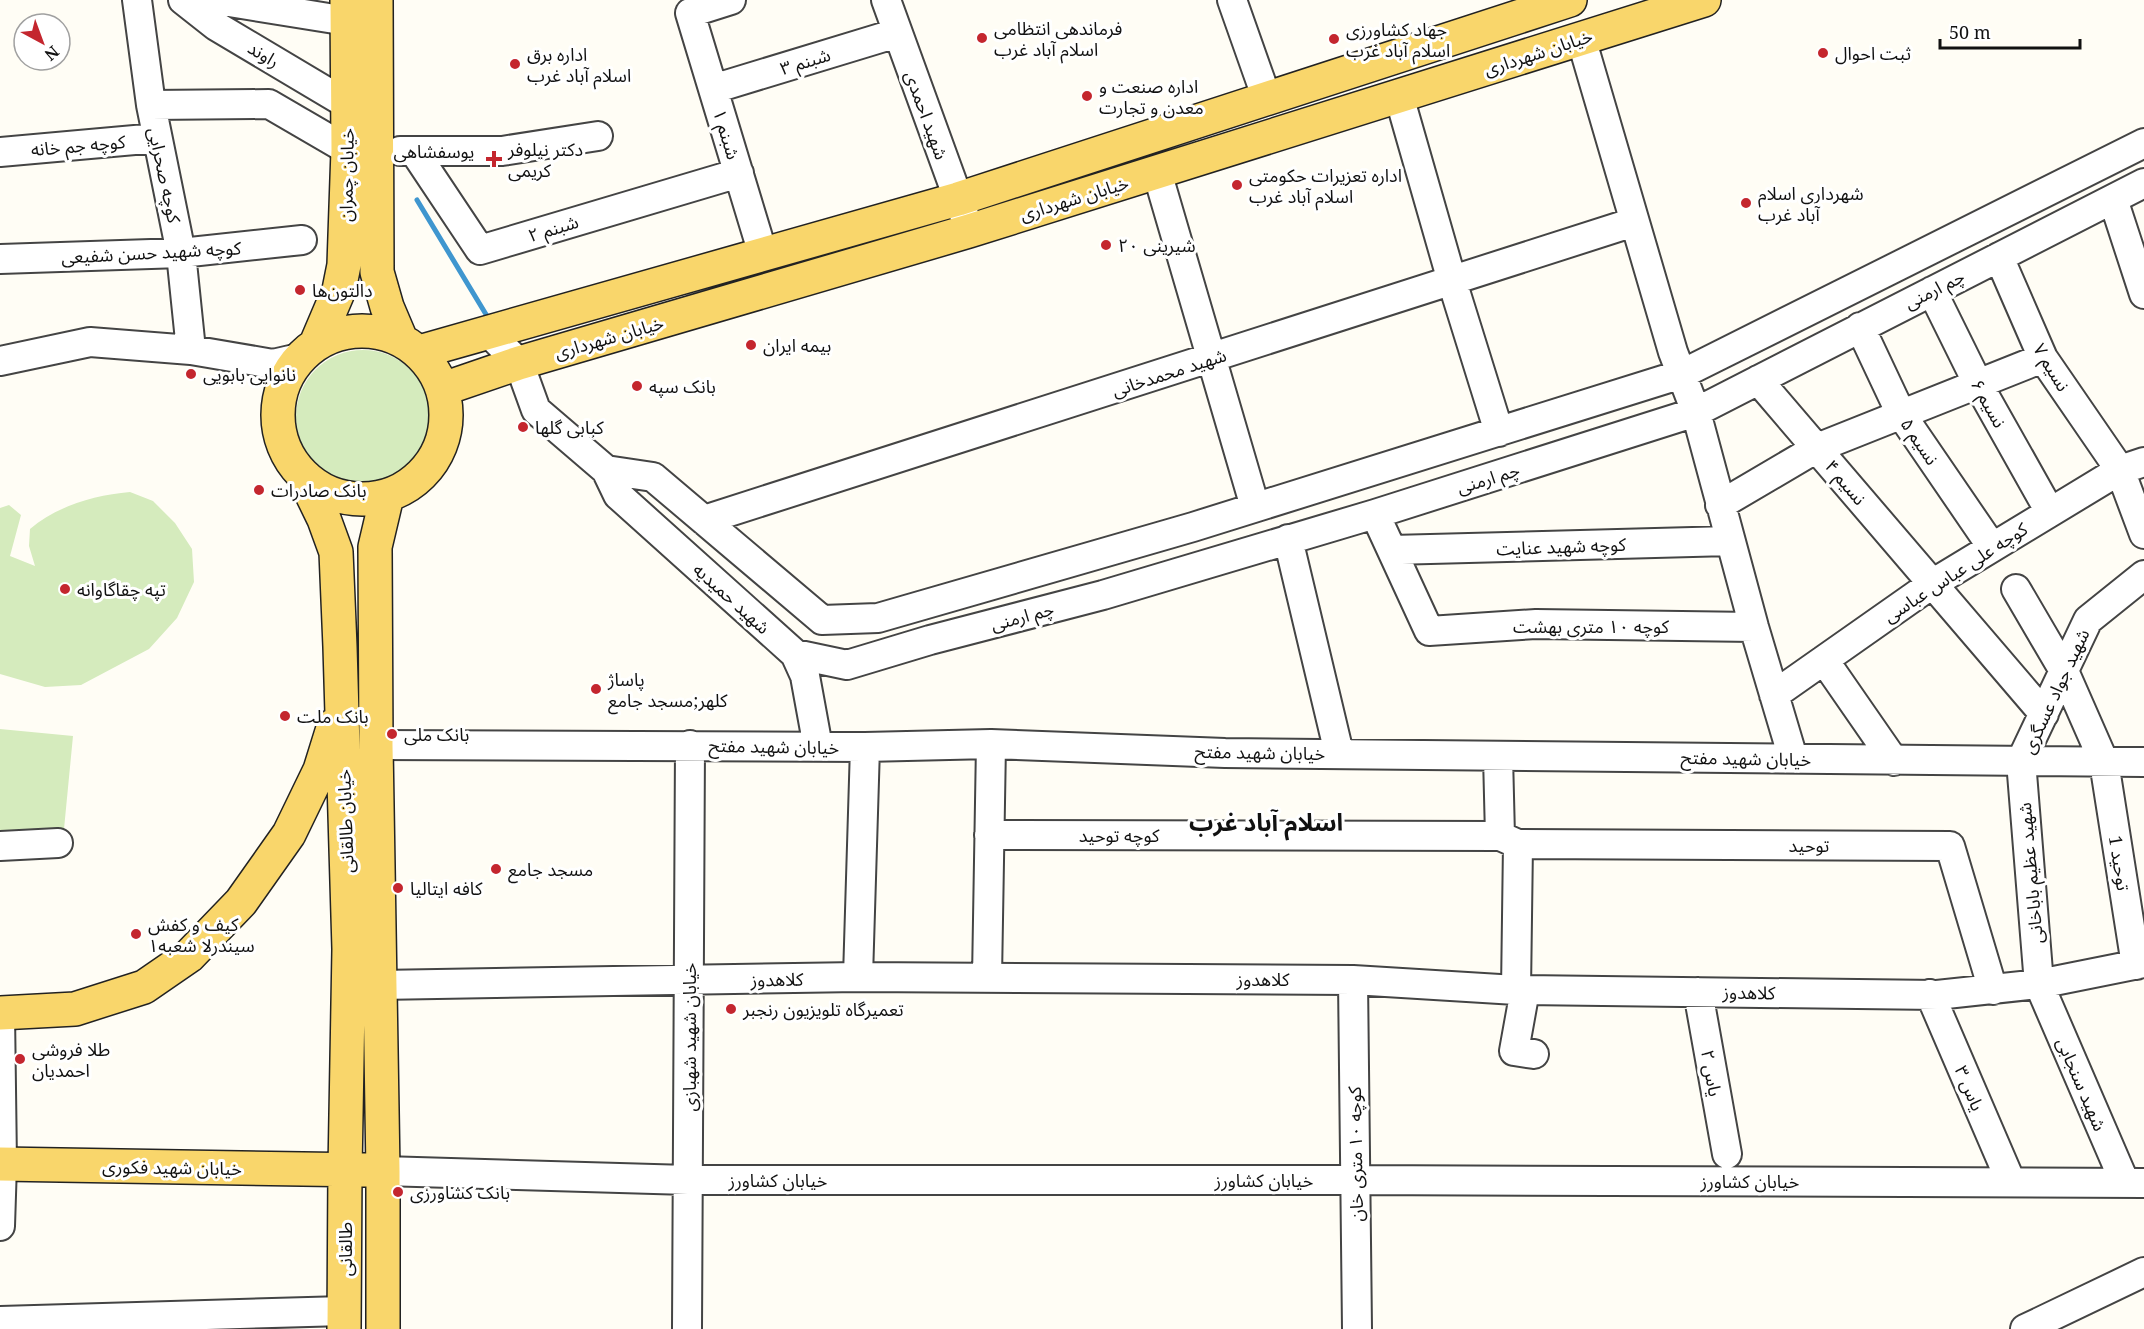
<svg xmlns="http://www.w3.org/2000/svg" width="2144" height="1329" font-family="'Noto Serif','Noto Sans Arabic',serif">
	<rect width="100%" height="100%" fill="#fffdf5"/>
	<!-- green -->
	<path fill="#d5ebbd" d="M296 417a67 67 0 1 1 134 0a67 67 0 1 1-134 0Z
		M 130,492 L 153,501 L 175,523 L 192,549 L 194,582 L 177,618 L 149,649 L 81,685 L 45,687 L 0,674 L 0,508 L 9,505 L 21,515 L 10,556 L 35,566 L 29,546 L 30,529 C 57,506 95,495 130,492 Z
		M 0,729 L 73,736 L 64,829 L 0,832 Z"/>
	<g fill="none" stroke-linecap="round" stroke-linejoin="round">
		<!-- stream -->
		<path stroke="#3f96cf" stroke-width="5" d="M 417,200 L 490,321"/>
		<defs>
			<path id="minor" d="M 137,0 L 151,105 L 181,253 L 191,350
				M 183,0 L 216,26 L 347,104
				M 217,0 L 347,21
				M 731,0 L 690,13 L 763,254
				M 886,0 L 966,220
				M 1232,0 L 1267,99
				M 1581,38 L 1673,352 L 1696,412 L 1754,627 L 1793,758
				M 713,89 L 897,33
				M 1399,96 L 1452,281 L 1499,432
				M 151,105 L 269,104 L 348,150
				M 400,151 L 502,151 L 598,136
				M 414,151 L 480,250 L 739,173
				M 0,152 L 157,138
				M 1157,172 L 1255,507
				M 2113,199 L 2144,294
				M 1999,257 L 2043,358 L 2120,470 L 2144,534
				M 0,259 L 181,253 L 302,240
				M 1932,291 L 1978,384 L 2050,512
				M 1860,327 L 1901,414 L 1992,547
				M 489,333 L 519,363 L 536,410 L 606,470 L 618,495 L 795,654 L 805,676 L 818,747
				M 0,361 L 90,342 L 191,350 L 273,364 L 299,358
				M 1758,380 L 2044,714
				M 606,470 L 653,477 L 822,620
				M 1720,505 L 1817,448 L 2043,358
				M 1375,514 L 1429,631 L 1536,624 L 1754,627
				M 704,520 L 1634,222
				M 1288,539 L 1339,753
				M 1392,550 L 1730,541
				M 2016,589 L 2064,671 L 2104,762 L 2136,965
				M 822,620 L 878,618 L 1193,527 L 1682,374 L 2144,143
				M 795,654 L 847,665 L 930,640 L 1103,595 L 1375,514 L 1696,412 L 2144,183
				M 1824,660 L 1894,761
				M 1774,695 L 1932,584 L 2120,470 L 2144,462
				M 376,745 L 865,747 L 991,744 L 1225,753 L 2144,762
				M 1498,756 L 1500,836 L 1518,844 L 1516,990
				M 989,835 L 1500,836
				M 1518,844 L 1950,846 L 1993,990
				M 0,846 L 58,843
				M 858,977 L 865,747
				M 987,978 L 991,744
				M 1353,980 L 1357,1329
				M 379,985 L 858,977 L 1353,980 L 1516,990 L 1937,995 L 2039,984 L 2144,963
				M 1525,990 L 1514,1051 L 1534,1054
				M 1698,992 L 1727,1154
				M 1930,994 L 2011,1182
				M 383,1171 L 688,1180 L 1355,1180 L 2144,1183
				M 2125,1183 L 2039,984 L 2021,761 L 2088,620 L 2144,575
				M 0,1226 L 2,1164 L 0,1013
				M 0,1321 L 344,1311
				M 687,1329 L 690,745
				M 2025,1329 L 2144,1272"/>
			<path id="major" d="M 376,0 L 377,272 L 387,307 L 401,340
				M278 415a84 84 0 1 1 168 0a84 84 0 1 1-168 0Z
				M 316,344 L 339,290 L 344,265 L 348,150 L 347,0
				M 419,352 L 958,199 L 1570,0
				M 443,389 L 519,363 L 969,231 L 1704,0
				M 304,478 L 324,519 L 336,552 L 340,647 L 349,949 L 345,1170 L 344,1329
				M 0,1013 L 75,1009 L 144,987 L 189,956 L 241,902 L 289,834 L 320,770 L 334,725
				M 0,1164 L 367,1170
				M 383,1329 L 383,1171 L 376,745 L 375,547 L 387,496"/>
		</defs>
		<!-- minor casing -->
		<use href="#minor" stroke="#444" stroke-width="32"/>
		<!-- major casing -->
		<use href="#major" stroke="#222" stroke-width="36"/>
		<!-- minor -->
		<use href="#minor" stroke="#fff" stroke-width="28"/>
		<!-- major -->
		<use href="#major" stroke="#f9d66b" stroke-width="33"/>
	</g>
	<!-- markers -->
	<g fill="#c4262e" stroke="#fff" stroke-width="2">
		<circle cx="982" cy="38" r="6"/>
		<circle cx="1334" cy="39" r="6"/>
		<circle cx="1823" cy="53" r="6"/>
		<circle cx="515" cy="64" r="6"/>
		<circle cx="1087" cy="96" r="6"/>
		<path d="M491 150h6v6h6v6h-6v6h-6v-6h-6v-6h6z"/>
		<circle cx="1237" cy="185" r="6"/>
		<circle cx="1746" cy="203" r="6"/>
		<circle cx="1106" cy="245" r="6"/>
		<circle cx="300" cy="290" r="6"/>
		<circle cx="751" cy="345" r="6"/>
		<circle cx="191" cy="374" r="6"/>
		<circle cx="637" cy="386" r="6"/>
		<circle cx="523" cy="427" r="6"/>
		<circle cx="259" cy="490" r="6"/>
		<circle cx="65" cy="589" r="6"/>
		<circle cx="596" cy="689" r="6"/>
		<circle cx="285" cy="716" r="6"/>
		<circle cx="392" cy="734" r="6"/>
		<circle cx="496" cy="869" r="6"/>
		<circle cx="398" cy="888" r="6"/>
		<circle cx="136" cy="934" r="6"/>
		<circle cx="731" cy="1009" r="6"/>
		<circle cx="20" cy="1059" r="6"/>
		<circle cx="398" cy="1192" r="6"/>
	</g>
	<g text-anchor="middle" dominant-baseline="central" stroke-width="6" stroke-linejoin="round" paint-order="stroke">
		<!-- poi labels -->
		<g font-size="18" fill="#111" stroke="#fff" text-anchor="start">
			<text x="994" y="28">فرماندهی انتظامی<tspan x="994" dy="21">اسلام آباد غرب</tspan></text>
			<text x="1346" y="29">جهاد کشاورزی<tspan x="1346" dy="21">اسلام آباد غرب</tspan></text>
			<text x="1835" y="53">ثبت احوال</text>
			<text x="527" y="54">اداره برق<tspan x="527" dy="21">اسلام آباد غرب</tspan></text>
			<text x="1099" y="86">اداره صنعت و<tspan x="1099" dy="21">معدن و تجارت</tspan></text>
			<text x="508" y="149">دکتر نیلوفر<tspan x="508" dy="21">کریمی</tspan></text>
			<text x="1249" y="175">اداره تعزیرات حکومتی<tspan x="1249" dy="21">اسلام آباد غرب</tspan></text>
			<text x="1758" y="193">شهرداری اسلام<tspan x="1758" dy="21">آباد غرب</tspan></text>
			<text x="1118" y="245">شیرینی ۲۰</text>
			<text x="312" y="290">دالتون‌ها</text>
			<text x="763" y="345">بیمه ایران</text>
			<text x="203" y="374">نانوایی بابویی</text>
			<text x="649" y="386">بانک سپه</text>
			<text x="535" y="427">کبابی گلها</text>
			<text x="271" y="490">بانک صادرات</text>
			<text x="77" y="589">تپه چقاگاوانه</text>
			<text x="608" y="679">پاساژ<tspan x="608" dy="21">کلهر;مسجد جامع</tspan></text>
			<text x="297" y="716">بانک ملت</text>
			<text x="404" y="734">بانک ملی</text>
			<text x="508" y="869">مسجد جامع</text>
			<text x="410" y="888">کافه ایتالیا</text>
			<text x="148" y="924">کیف و کفش<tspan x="148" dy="21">سیندرلا شعبه۱</tspan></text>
			<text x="743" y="1009">تعمیرگاه تلویزیون رنجبر</text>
			<text x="32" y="1049">طلا فروشی<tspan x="32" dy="21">احمدیان</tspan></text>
			<text x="410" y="1192">بانک کشاورزی</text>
		</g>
		<!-- street labels -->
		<g font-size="18" fill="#111" stroke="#fff">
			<text transform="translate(1538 52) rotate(-18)">خیابان شهرداری</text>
			<text transform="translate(264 54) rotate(31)">راوند</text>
			<text transform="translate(805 61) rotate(-17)">شبنم ۳</text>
			<text transform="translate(927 115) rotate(70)">شهید احمدی</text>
			<text transform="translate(727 134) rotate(73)">شبنم ۱</text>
			<text transform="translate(78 145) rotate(-5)">کوچه جم خانه</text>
			<text x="434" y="151">یوسفشاهی</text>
			<text transform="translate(165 175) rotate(78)">کوچه صحرایی</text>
			<text transform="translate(346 175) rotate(-89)">خیابان چمران</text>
			<text transform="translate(1074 198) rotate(-17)">خیابان شهرداری</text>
			<text transform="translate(553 228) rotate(-17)">شبنم ۲</text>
			<text transform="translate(151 252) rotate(-3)">کوچه شهید حسن شفیعی</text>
			<text transform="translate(1934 289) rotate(-27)">چم ارمنی</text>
			<text transform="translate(609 337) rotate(-16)">خیابان شهرداری</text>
			<text transform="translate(2052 367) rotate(59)">نسیم ۷</text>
			<text transform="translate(1169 372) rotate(-18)">شهید محمدخانی</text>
			<text transform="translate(1989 403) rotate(61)">نسیم ۶</text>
			<text transform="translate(1920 441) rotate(56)">نسیم ۵</text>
			<text transform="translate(1488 478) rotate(-17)">چم ارمنی</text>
			<text transform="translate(1846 482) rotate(50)">نسیم ۴</text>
			<text transform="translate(1561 546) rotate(-2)">کوچه شهید عنایت</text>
			<text transform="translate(1955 572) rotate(-33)">کوچه علی عباس عباسی</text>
			<text transform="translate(732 598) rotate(42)">شهید حمیدیه</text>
			<text transform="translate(1022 616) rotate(-15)">چم ارمنی</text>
			<text x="1591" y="626">کوچه ۱۰ متری بهشت</text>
			<text transform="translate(2055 691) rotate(-65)">شهید جواد عسگری</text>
			<text transform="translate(774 746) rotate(1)">خیابان شهید مفتح</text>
			<text transform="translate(1260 752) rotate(1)">خیابان شهید مفتح</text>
			<text transform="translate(1746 758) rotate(1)">خیابان شهید مفتح</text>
			<text transform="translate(345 821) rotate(-92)">خیابان طالقانی</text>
			<text x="1119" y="835">کوچه توحید</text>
			<text x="1809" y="845">توحید</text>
			<text transform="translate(2120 863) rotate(81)">توحید 1</text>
			<text transform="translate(2030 873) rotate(-95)">شهید عظیم باباخانی</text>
			<text transform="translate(777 979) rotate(-1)">کلاهدوز</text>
			<text x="1263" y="979">کلاهدوز</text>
			<text transform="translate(1749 992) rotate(1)">کلاهدوز</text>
			<text transform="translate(689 1037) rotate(-90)">خیابان شهید شهبازی</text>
			<text transform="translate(1712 1073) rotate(80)">یاس ۲</text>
			<text transform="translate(2082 1084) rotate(67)">شهید سنجابی</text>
			<text transform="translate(1970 1088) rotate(67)">یاس ۳</text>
			<text transform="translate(1355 1154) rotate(-91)">کوچه ۱۰ متری خان</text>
			<text transform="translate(172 1167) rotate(1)">خیابان شهید فکوری</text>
			<text x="778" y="1180">خیابان کشاورز</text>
			<text x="1264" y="1180">خیابان کشاورز</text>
			<text x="1750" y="1181">خیابان کشاورز</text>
			<text transform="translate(345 1249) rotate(-90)">طالقانی</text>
		</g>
		<!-- district labels -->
		<g font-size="24" font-weight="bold" fill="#111" stroke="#fff">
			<text x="1266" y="821">اسلام آباد غرب</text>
		</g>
	</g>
	<!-- north arrow -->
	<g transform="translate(42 42) rotate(139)"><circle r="28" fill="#ffffff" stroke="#a0a0a0" stroke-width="1.5"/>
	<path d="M0-4.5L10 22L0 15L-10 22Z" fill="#c4262e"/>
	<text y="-9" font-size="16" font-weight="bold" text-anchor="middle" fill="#111111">N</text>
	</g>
	<!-- scale -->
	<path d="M1940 39v9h140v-9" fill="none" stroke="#111111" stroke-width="3"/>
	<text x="1949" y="39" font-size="18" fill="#111111" stroke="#ffffff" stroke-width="4.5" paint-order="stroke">50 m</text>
</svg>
